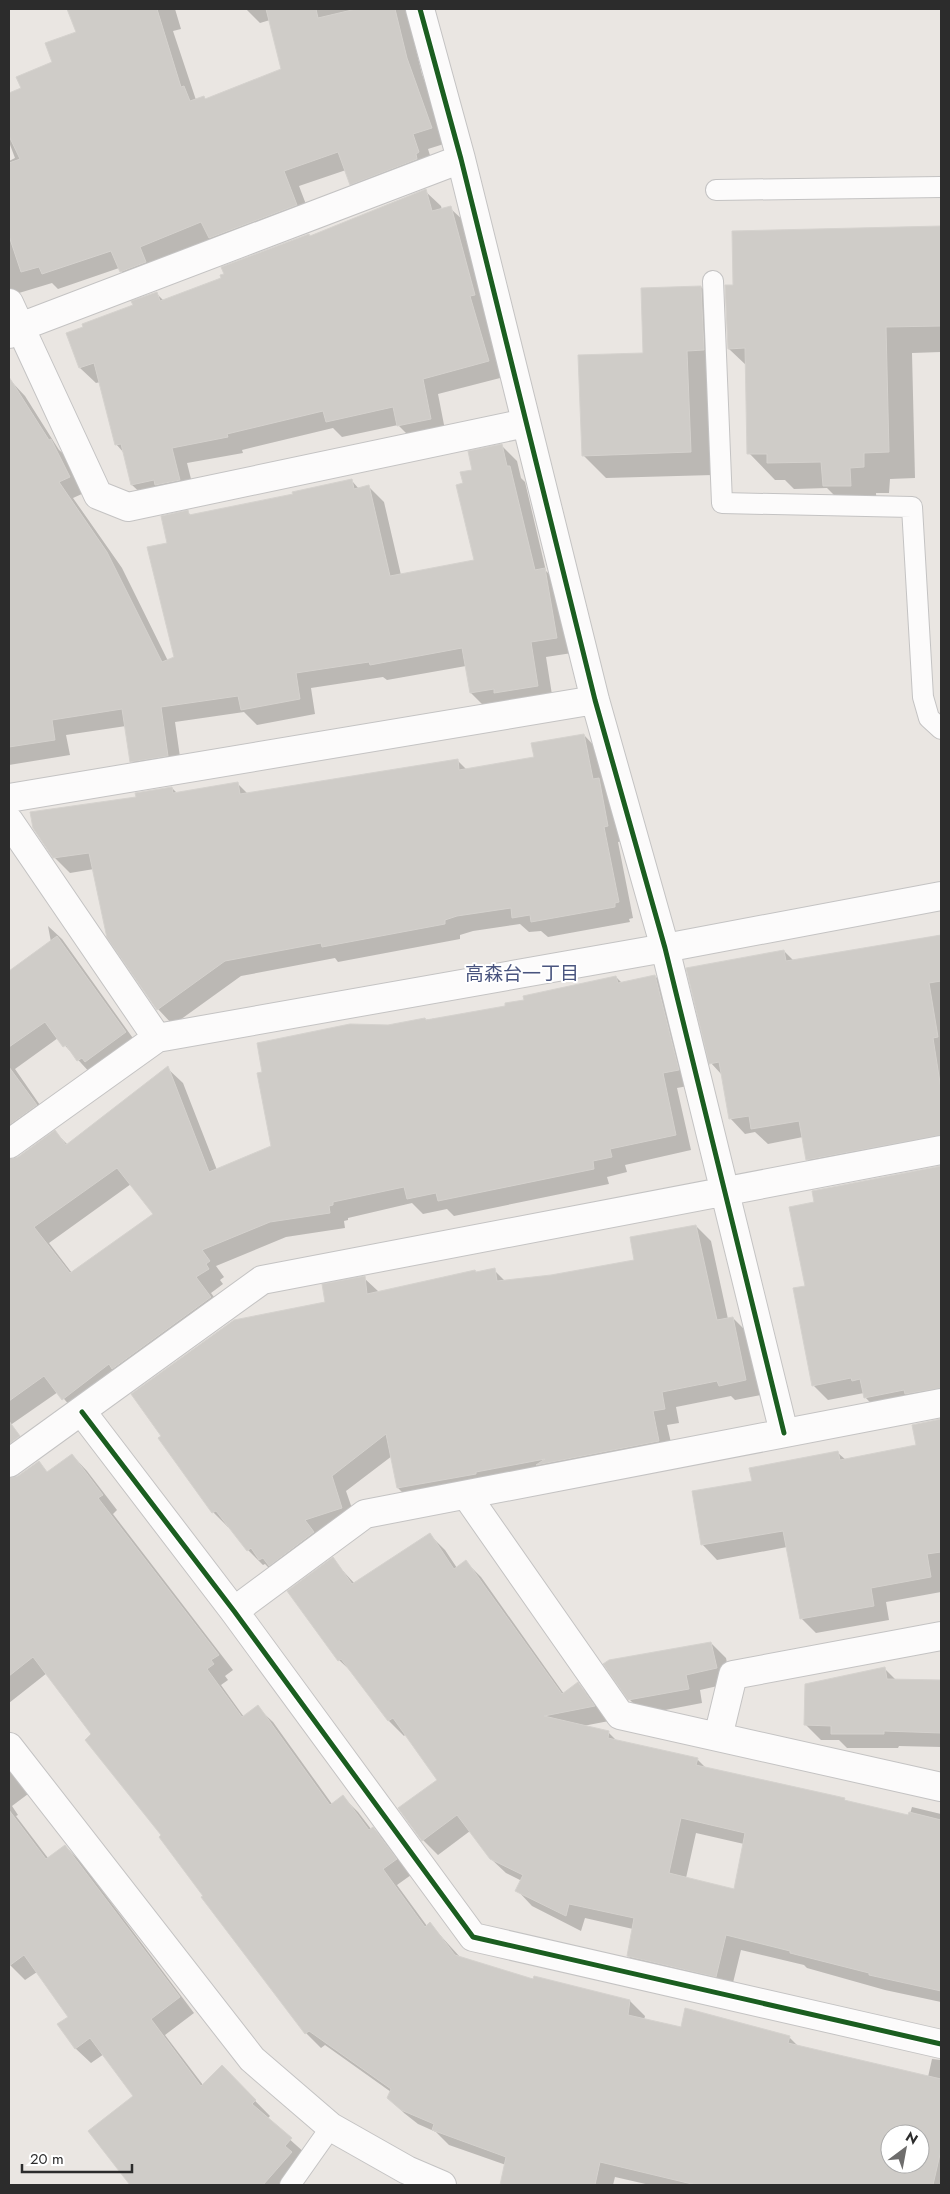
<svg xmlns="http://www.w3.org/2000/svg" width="950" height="2194" font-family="Jost,'Noto Sans JP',sans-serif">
	<rect width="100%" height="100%" fill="#eae6e2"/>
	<!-- shadow -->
	<path fill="#0003" fill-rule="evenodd" d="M 68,9 L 175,9 L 181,29 L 173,31 L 196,100 L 204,97 L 206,100 L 283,69 L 270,20 L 260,23 L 246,9 L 406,9 L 422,74 L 447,143 L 428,149 L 434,168 L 366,199 L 351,184 L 346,170 L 299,186 L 312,220 L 136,287 L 119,268 L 58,289 L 52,283 L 9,296 L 9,161 L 15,158 L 9,142 L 9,94 L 22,89 L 53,62 L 77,33 Z
		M 425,191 L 441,206 L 442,210 L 450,208 L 466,223 L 504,377 L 438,394 L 446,435 L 414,441 L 398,425 L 342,437 L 333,428 L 242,450 L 243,453 L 187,463 L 195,495 L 148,500 L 132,485 L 124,453 L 116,444 L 100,382 L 96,383 L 80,368 L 68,334 L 135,306 L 156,293 L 164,301 L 223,278 L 310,237 Z
		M 941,227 L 941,352 L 912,353 L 915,478 L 890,479 L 889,493 L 876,493 L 877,512 L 851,512 L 827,488 L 794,489 L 785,480 L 775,480 L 749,453 L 747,366 L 729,349 L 734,286 L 733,232 Z
		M 701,287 L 724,310 L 713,475 L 606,478 L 583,455 L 645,354 Z
		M 10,380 L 25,396 L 59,450 L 66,456 L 84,493 L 73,498 L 122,568 L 168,661 L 176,658 L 168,544 L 188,512 L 191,516 L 294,495 L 352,481 L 359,489 L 369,487 L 384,502 L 401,575 L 475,561 L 464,483 L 474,471 L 501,445 L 517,461 L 521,478 L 525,482 L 546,571 L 560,585 L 572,653 L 546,657 L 553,701 L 486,708 L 471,693 L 466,666 L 387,680 L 383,677 L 311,688 L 315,714 L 257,725 L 244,712 L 175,722 L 182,771 L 147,777 L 132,761 L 126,726 L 66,735 L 70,755 L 9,765 Z
		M 584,735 L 599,751 L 623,841 L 618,842 L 633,918 L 629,919 L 630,922 L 548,937 L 541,931 L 529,932 L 520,924 L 473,931 L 460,935 L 460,939 L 338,962 L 335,958 L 241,976 L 173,1025 L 158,1009 L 94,869 L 70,873 L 54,857 L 137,798 L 172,788 L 177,793 L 237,783 L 248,794 L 457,760 L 467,770 L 535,758 Z
		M 48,926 L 62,939 L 140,1048 L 93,1076 L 58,1038 L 15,1069 L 51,1121 L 10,1153 L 9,1159 L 9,972 L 51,942 Z
		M 941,935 L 941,1152 L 822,1174 L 807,1159 L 803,1137 L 768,1144 L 755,1132 L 745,1134 L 730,1118 L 722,1075 L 711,1063 L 784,951 L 794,961 Z
		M 655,976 L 670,991 L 693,1085 L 677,1088 L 691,1150 L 625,1165 L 627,1172 L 607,1177 L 609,1184 L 454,1216 L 447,1209 L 423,1214 L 412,1203 L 348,1218 L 348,1220 L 344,1221 L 345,1228 L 286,1237 L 216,1266 L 224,1277 L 220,1280 L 223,1284 L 211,1293 L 226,1313 L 78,1415 L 58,1392 L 9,1426 L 9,1161 L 18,1158 L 55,1132 L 68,1145 L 167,1068 L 183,1083 L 217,1170 L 272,1147 L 388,1026 L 507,1007 L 616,977 L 622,983 ZM 131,1184 L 155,1215 L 72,1273 L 49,1243 Z
		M 941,1167 L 941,1405 L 880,1413 L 865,1397 L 864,1393 L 828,1400 L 813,1385 L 806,1287 L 815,1203 L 813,1192 Z
		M 696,1226 L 711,1241 L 728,1319 L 733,1318 L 748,1333 L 761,1395 L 735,1400 L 731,1396 L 676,1407 L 679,1423 L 667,1425 L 674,1456 L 413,1503 L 398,1488 L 392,1456 L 346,1491 L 357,1523 L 275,1574 L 265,1564 L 263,1565 L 248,1550 L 230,1526 L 228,1527 L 213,1512 L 160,1439 L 326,1303 L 364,1278 L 379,1292 L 494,1270 L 506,1282 L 551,1276 L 636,1261 Z
		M 941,1420 L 941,1592 L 886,1602 L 889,1620 L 816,1633 L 801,1618 L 787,1547 L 717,1560 L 702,1544 L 753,1482 L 838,1453 L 846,1460 L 917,1446 L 913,1426 Z
		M 72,1455 L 87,1471 L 117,1510 L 113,1514 L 233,1670 L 225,1676 L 228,1680 L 221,1685 L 244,1717 L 257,1707 L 273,1722 L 332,1804 L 343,1797 L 358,1812 L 371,1829 L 373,1828 L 388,1843 L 411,1875 L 397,1885 L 427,1926 L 430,1924 L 460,1957 L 534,1980 L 630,2001 L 645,2016 L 644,2020 L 682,2028 L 789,2037 L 799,2047 L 928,2077 L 932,2059 L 941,2060 L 941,2185 L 650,2185 L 615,2177 L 613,2185 L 501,2185 L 506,2165 L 449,2145 L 436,2132 L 418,2124 L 404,2113 L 388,2097 L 391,2092 L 325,2045 L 321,2048 L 306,2033 L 202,1897 L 205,1896 L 92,1734 L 47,1673 L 9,1703 L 9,1502 ZM 890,2134 L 920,2134 L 920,2164 L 890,2164 Z
		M 430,1535 L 445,1550 L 457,1568 L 466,1562 L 481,1577 L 564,1694 L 578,1684 L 593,1699 L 609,1721 L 583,1726 L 608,1732 L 618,1742 L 697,1759 L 707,1769 L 844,1799 L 847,1802 L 909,1817 L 912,1807 L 941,1814 L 941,2002 L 885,1990 L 807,1968 L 804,1965 L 741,1950 L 731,1991 L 643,1971 L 628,1956 L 633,1929 L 585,1918 L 581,1931 L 532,1906 L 517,1890 L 522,1881 L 506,1873 L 490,1858 L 470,1831 L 438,1855 L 423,1840 L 438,1780 L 406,1734 L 404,1736 L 389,1721 L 355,1675 L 339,1660 L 332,1559 L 355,1584 ZM 696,1833 L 744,1844 L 735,1890 L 686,1878 Z
		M 711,1643 L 726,1658 L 731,1683 L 700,1690 L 702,1703 L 644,1714 L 629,1699 Z
		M 885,1669 L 896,1680 L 939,1681 L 941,1679 L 941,1747 L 899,1746 L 898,1748 L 847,1748 L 839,1740 L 821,1740 L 806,1725 Z
		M 9,1768 L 28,1794 L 12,1806 L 18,1815 L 16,1816 L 48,1858 L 65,1846 L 80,1861 L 194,2013 L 165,2035 L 203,2085 L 222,2067 L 270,2116 L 267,2119 L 306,2154 L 291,2185 L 132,2185 L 90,2131 L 135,2096 L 104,2054 L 91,2063 L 75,2048 L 69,2017 L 37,1972 L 25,1980 L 9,1964 Z"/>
	<!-- building -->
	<path fill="#cfccc8" stroke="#d5d2ce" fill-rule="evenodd" d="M 67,9 L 157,9 L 181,87 L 184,86 L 190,101 L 204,96 L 205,99 L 281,69 L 266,9 L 316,9 L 318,18 L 356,9 L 395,9 L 407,58 L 432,128 L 413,134 L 419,152 L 416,154 L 417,159 L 350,185 L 338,152 L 284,171 L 297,205 L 209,238 L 201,222 L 140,247 L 146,262 L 120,272 L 111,251 L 42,274 L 39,267 L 21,272 L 9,236 L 9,163 L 20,159 L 9,136 L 9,93 L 21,88 L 16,77 L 52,62 L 45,43 L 76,32 Z
		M 426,189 L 432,211 L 451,206 L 475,295 L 470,296 L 489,361 L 423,379 L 431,419 L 397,426 L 393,407 L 326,422 L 323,411 L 227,434 L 228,437 L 172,448 L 180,480 L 155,485 L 154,480 L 131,485 L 121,444 L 115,445 L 94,363 L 79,368 L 66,333 L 83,327 L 82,324 L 133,305 L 131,301 L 157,292 L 160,301 L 221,278 L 220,275 L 224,274 L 221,267 L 309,234 L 310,236 Z
		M 941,226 L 941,326 L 886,327 L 889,452 L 864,453 L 864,467 L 850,468 L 851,486 L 823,486 L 821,462 L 767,463 L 767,454 L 747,454 L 745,348 L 728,349 L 725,285 L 733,285 L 732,231 Z
		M 701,286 L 704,350 L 687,351 L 691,452 L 582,456 L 578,355 L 643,353 L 641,288 Z
		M 9,377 L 49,440 L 51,439 L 70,477 L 59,482 L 107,552 L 162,662 L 174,657 L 147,547 L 167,543 L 161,516 L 188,510 L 189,515 L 293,494 L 292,492 L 352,479 L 354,489 L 369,485 L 390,576 L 474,560 L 456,485 L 463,483 L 460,472 L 472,470 L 468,451 L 502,444 L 507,466 L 510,466 L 535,570 L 545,568 L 557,638 L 531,642 L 538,686 L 494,693 L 494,689 L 470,693 L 462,648 L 370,665 L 369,662 L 296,673 L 300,699 L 241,710 L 238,696 L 161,707 L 168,756 L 130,762 L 122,709 L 52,720 L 55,740 L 9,747 Z
		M 584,734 L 593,779 L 599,778 L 608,826 L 604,827 L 619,902 L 615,903 L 615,907 L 531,922 L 530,915 L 512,918 L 511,908 L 457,916 L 445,920 L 445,924 L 322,947 L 321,943 L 225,961 L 157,1010 L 107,938 L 89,853 L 53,858 L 33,828 L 30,812 L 136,797 L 135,793 L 172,787 L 173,793 L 238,782 L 240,794 L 458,759 L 459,770 L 534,757 L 531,743 Z
		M 941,935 L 941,981 L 929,983 L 938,1037 L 933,1038 L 941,1089 L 941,1135 L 806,1160 L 799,1121 L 751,1129 L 749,1116 L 729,1119 L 719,1062 L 709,1064 L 686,968 L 784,950 L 786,961 Z
		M 57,936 L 126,1032 L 85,1062 L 82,1058 L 77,1061 L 66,1045 L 63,1047 L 45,1022 L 9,1047 L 9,971 Z
		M 655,975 L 679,1070 L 663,1073 L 676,1135 L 610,1149 L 612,1157 L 593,1161 L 594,1169 L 438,1201 L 436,1193 L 407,1199 L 404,1187 L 333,1202 L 333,1205 L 329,1206 L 330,1213 L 270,1222 L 202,1250 L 210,1261 L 206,1264 L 209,1269 L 196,1277 L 211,1297 L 112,1369 L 109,1364 L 62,1400 L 44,1376 L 9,1401 L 9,1159 L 18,1157 L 55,1130 L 66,1145 L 168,1066 L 209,1172 L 271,1146 L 257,1073 L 262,1072 L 257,1043 L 350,1024 L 388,1025 L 425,1018 L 426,1020 L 505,1006 L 505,1003 L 524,1000 L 523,996 L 616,976 L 618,983 ZM 117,1168 L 153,1214 L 70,1273 L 34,1227 Z
		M 9,1067 L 37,1105 L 9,1125 Z
		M 941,1166 L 941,1388 L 905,1394 L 904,1390 L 864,1398 L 860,1379 L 852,1381 L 851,1378 L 812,1386 L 793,1288 L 805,1286 L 789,1207 L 814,1202 L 812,1191 Z
		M 696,1225 L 717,1320 L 733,1317 L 746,1380 L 719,1386 L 717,1381 L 662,1392 L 665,1409 L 653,1411 L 659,1441 L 536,1465 L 545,1459 L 476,1472 L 476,1474 L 397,1488 L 386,1434 L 332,1476 L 342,1508 L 305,1520 L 314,1532 L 269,1566 L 263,1558 L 259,1560 L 251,1548 L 247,1551 L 216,1511 L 212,1513 L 158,1438 L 161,1436 L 131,1394 L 234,1320 L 325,1302 L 322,1284 L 365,1276 L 367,1294 L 475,1270 L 476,1272 L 495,1268 L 497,1281 L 551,1275 L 634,1260 L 630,1237 Z
		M 941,1419 L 941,1552 L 927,1554 L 931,1577 L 871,1588 L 874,1606 L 800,1619 L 783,1531 L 701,1545 L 692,1491 L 752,1481 L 749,1468 L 838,1451 L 840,1460 L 916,1445 L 912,1425 Z
		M 9,1421 L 20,1436 L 9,1444 Z
		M 72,1454 L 103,1495 L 98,1498 L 219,1655 L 211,1660 L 214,1664 L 207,1669 L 242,1717 L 258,1705 L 330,1805 L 343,1795 L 369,1830 L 373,1827 L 397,1859 L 383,1869 L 425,1927 L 430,1922 L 455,1955 L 533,1979 L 534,1976 L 630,2000 L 628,2015 L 681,2027 L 685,2008 L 790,2036 L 788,2043 L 941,2079 L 941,2150 L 933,2185 L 696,2185 L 600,2162 L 595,2185 L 500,2185 L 506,2157 L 432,2130 L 434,2124 L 401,2110 L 387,2098 L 391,2089 L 309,2031 L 305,2034 L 201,1897 L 203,1896 L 159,1837 L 161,1835 L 85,1740 L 91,1734 L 33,1657 L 9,1676 L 9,1478 L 18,1476 L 39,1461 L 47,1472 ZM 890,2134 L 920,2134 L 920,2164 L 890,2164 Z
		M 430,1533 L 454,1569 L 466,1560 L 562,1694 L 578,1682 L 595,1706 L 544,1716 L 609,1731 L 608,1738 L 698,1758 L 696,1765 L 845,1798 L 844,1800 L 908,1815 L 909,1812 L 941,1820 L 941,1991 L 869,1975 L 869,1973 L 790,1953 L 790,1951 L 726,1935 L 716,1977 L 627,1956 L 634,1918 L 569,1904 L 566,1916 L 515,1891 L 523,1875 L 490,1859 L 457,1815 L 422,1841 L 398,1808 L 437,1780 L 393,1718 L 388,1721 L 341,1659 L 338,1661 L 287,1591 L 333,1557 L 352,1584 ZM 681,1818 L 745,1833 L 734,1889 L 669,1873 Z
		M 711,1642 L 717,1668 L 686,1675 L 689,1689 L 628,1700 L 603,1664 L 609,1660 Z
		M 885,1667 L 887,1679 L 941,1680 L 941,1733 L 884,1731 L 884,1734 L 831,1734 L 831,1726 L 804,1725 L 805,1684 Z
		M 9,1810 L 46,1859 L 65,1845 L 180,1997 L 151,2019 L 201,2086 L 222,2065 L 256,2100 L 252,2104 L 292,2138 L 285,2146 L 292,2152 L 263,2185 L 130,2185 L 88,2131 L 133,2096 L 90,2038 L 75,2049 L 57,2024 L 68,2017 L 24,1955 L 9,1966 Z"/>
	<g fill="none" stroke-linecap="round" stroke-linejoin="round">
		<defs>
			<path id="lane" d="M 716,190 L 941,187
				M 713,281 L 722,503 L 912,507 L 923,697 L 929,718 L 941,729
				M 290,2185 L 331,2127"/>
			<path id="street" d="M 420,9 L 461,159 L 595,700 L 665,948 L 784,1433
				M 9,303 L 98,495 L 128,507 L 526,423
				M 9,334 L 20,327 L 461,159
				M 9,798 L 595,700
				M 9,821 L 157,1038
				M 9,1144 L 157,1038 L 665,948 L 941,896
				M 82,1412 L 234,1611 L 473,1937 L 941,2044
				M 9,1463 L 262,1280 L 941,1150
				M 467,1496 L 620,1715 L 941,1787
				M 234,1611 L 365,1514 L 941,1403
				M 718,1737 L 733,1675 L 941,1636
				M 9,1747 L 252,2059 L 331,2127 L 407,2170 L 442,2185"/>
		</defs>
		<!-- lane casing -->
		<use href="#lane" stroke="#c4c3c3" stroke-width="22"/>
		<!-- street casing -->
		<use href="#street" stroke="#c4c3c3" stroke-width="30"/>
		<!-- lane -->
		<use href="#lane" stroke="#fcfbfb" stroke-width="20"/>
		<!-- street -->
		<use href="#street" stroke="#fcfbfb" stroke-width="28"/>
		<defs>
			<path id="cycleway" d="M 420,9 L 461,159 L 595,700 L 665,948 L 784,1433
				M 82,1412 L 234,1611 L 473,1937 L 941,2044"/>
		</defs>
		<!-- cycleway casing -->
		<use href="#cycleway" stroke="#fff" stroke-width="8"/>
		<!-- cycleway -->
		<use href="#cycleway" stroke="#1b5e20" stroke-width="5"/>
	</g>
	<g text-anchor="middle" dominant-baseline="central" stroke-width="4" stroke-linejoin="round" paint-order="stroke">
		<!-- neighbourhood labels -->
		<g font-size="19" fill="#4a557f" stroke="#fff">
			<text x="522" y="973">高森台一丁目</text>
		</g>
	</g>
	<!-- border -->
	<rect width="950" height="2194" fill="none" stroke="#2c2c2c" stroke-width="20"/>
	<!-- north arrow -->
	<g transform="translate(905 2149) rotate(32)"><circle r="24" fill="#ffffff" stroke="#ababab"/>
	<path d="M0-4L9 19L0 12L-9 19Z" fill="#6e6d6c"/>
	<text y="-8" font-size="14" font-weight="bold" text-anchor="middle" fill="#2c2c2c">N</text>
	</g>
	<!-- scale -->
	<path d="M22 2164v8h110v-8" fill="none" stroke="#2c2c2c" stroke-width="2.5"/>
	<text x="30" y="2164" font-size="15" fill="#2c2c2c" stroke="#ffffff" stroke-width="4" paint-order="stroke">20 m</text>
</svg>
